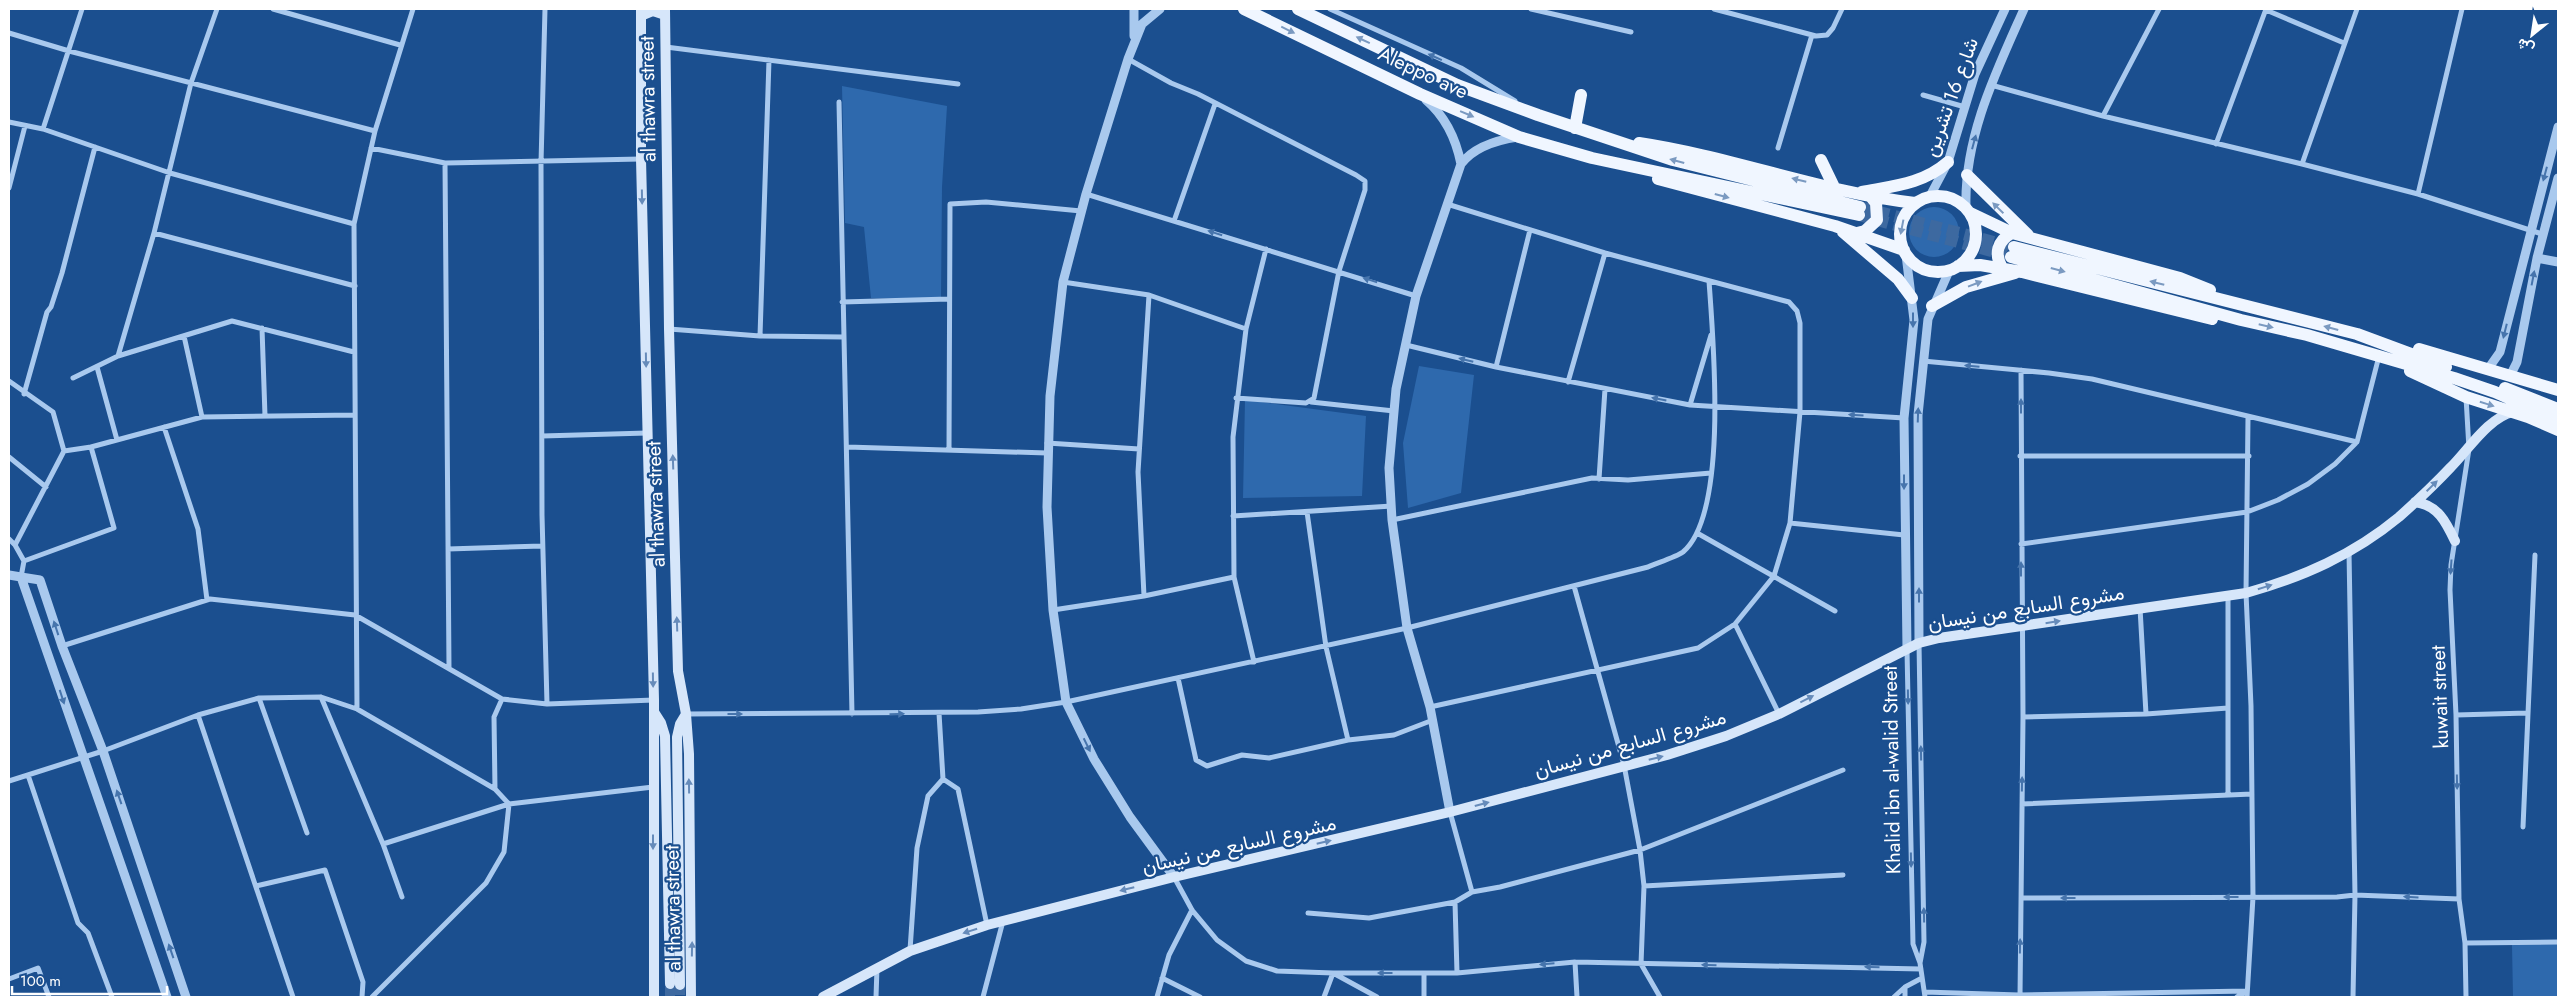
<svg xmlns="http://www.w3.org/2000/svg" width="2567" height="1006" font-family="Jost,Vazirmatn,sans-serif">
	<rect width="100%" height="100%" fill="#1b4f8f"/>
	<!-- green -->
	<path fill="#2e69ad" d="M 842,86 L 947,106 L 942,187 L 941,299 L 871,298 L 864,227 L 845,223 Z
		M1909 232a25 25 0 1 1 50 0a25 25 0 1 1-50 0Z
		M 1419,366 L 1474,375 L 1461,493 L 1408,508 L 1403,443 Z
		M 1245,400 L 1366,416 L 1362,496 L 1243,498 Z
		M 2558,944 L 2558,997 L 2513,997 L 2512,945 Z"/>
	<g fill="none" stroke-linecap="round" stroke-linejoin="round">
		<!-- secondary-tunnel -->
		<path stroke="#3d69a0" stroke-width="10" stroke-dasharray="10 5" stroke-linecap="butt" d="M 680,985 L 680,997
			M 670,997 L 670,984"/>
		<!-- primary-tunnel -->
		<path stroke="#3d69a0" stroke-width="12" stroke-dasharray="12 6" stroke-linecap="butt" d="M 1860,207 L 2009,246
			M 1859,215 L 2006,255"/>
		<!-- minor -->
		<path stroke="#a9c9ee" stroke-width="5" d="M 273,9 L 400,45
			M 545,9 L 541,163 L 542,515 L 547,704
			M 1330,9 L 1461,68 L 1515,101
			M 1531,9 L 1631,32
			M 1714,9 L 1816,36 L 1827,35 L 1833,28 L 1842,9
			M 2266,10 L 2344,43
			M 9,33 L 69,51 L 375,131
			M 666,47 L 958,84
			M 1128,59 L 1171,83 L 1198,94 L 1356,175 L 1365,181 L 1365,190 L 1339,271 L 1314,398 L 1306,403 L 1236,398
			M 1991,85 L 2103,116 L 2302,164 L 2418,194 L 2542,234
			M 1923,95 L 1965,107
			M 839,102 L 852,714
			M 2103,116 L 2159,9
			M 9,122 L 43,129 L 170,173 L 354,224
			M 43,129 L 82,9
			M 2216,144 L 2266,9
			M 371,148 L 445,163 L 641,159
			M 1778,148 L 1812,35
			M 445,163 L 449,667
			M 2302,164 L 2357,9
			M 9,188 L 25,126
			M 1086,194 L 1416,296
			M 2418,194 L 2462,9
			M 1174,221 L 1215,104
			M 154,233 L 355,286
			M 1063,282 L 1149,295 L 1246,329
			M 842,302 L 949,299
			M 262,328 L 265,416
			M 669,329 L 760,336 L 843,337
			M 184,336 L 202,417
			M 760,336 L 769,60
			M 1406,345 L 1496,367 L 1690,405 L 1904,418
			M 118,356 L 154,233 L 191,83 L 217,9
			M 1923,361 L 2049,373 L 2092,379 L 2357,442
			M 97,367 L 117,440
			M 1496,367 L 1530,230
			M 73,378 L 118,356 L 232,321 L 354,352
			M 9,381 L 53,412 L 64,451 L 15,545 L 24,561 L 21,577
			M 1568,382 L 1605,253
			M 24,394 L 47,312 L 51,307 L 62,273 L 95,147
			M 1311,402 L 1394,411
			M 1690,405 L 1711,335
			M 164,427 L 198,529 L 207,600
			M 542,436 L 647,433
			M 1047,443 L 1139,449
			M 847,447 L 1047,453
			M 949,450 L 950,204 L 986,202 L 1081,211
			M 64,451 L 91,447 L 202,417 L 355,415
			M 2020,456 L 2249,456
			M 9,457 L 46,487
			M 1599,479 L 1605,389
			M 1233,516 L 1392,506
			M 1392,520 L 1592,478 L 1628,480 L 1711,473
			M 1790,523 L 1904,535
			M 1697,533 L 1835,611
			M 9,539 L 15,545
			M 2021,544 L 2247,512 L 2278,500 L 2308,484 L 2335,464 L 2357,442 L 2379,356
			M 448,549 L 542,546
			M 2349,552 L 2355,895 L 2353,997
			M 24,561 L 114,528 L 91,447
			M 1574,586 L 1624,765 L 1640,850 L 1644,886 L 1641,964 L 1660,997
			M 2228,595 L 2228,795
			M 1144,596 L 1138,472 L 1149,295
			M 2140,608 L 2146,714
			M 1053,610 L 1144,596 L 1234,577
			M 1735,624 L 1779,714
			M 1919,643 L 1924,942 L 1920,963
			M 62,646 L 210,599 L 355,615 L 502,699 L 547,704 L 654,700
			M 1907,650 L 1913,944 L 1920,963 L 1925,997
			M 1254,662 L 1234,577 L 1233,437 L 1246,329 L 1266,249
			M 1178,678 L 1196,760 L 1207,766 L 1242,755 L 1269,758 L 1348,740 L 1326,647 L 1307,512
			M 321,697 L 383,844 L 402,897
			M 259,698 L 307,833
			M 1430,707 L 1698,648 L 1735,624 L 1774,576 L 1790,523 L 1800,412 L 1800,323 L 1797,311 L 1789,302 L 1605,253 L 1447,204
			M 357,709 L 354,224 L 375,131 L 413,9
			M 939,713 L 943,779 L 958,789 L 987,925
			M 686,714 L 978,712 L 1021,709 L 1066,702 L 1407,628 L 1648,567 C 1657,563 1676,557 1683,552 C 1729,513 1713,338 1709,281
			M 198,715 L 293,997
			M 2456,715 L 2527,713
			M 2023,717 L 2146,714 L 2228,708
			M 1348,740 L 1394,735 L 1433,720
			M 28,775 L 78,923 L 88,933 L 112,997
			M 9,781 L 103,751 L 198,715 L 259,698 L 321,697 L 357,709 L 495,789 L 509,804 L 504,852 L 486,883 L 372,997
			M 495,789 L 494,717 L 502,699
			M 2022,804 L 2252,794
			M 1450,812 L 1472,892
			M 2523,827 L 2535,555
			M 383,844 L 509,804 L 653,787
			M 1174,877 L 1192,910 L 1217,940 L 1246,961 L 1277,971 L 1333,973 L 1457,973 L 1575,962 L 1921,969
			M 256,886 L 325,870 L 363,982 L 362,997
			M 1644,886 L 1843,875
			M 2021,898 L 2337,897 L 2355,895 L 2459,899
			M 1455,902 L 1457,973
			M 1308,913 L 1369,918 L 1455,902 L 1472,892 L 1500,887 L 1640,850 L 1843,770
			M 2465,943 L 2558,942
			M 910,950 L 917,848 L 928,796 L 943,779
			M 1575,962 L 1577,997
			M 1424,973 L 1424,997
			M 1162,978 L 1200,997
			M 9,979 L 38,968 L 49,997
			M 1905,987 L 1905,997
			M 1925,992 L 2019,995 L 2247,991
			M 876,997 L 877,968
			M 983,997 L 1003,921
			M 1157,997 L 1169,955 L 1192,910
			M 1324,997 L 1333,973 L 1377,997
			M 1894,997 L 1905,987 L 1922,978
			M 2020,997 L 2023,717 L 2021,370
			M 2237,997 L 2247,991
			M 2247,997 L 2253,897 L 2251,706 L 2246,593 L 2248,418
			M 2466,997 L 2465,943 L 2459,899 L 2456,715 L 2450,590 L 2451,565 L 2469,449 L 2466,397"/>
		<!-- tertiary -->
		<path stroke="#a9c9ee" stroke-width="9" d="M 1134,9 L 1134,36
			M 1160,9 L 1142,24 L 1128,59 L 1086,194 L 1063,282 L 1050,396 L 1047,507 L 1053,610 L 1066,702 L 1094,759 L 1130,817 L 1174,877
			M 1426,100 C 1446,117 1456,139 1461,164
			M 1930,196 L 1948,162 L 1975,74 L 2005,9
			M 1966,207 C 1964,137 1996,72 2024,9
			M 1906,255 L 1914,320 L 1904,418 L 1907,649
			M 2537,258 L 2558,262
			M 2488,369 L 2500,352 L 2558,127
			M 2510,376 L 2517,362 L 2537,258 L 2558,178
			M 9,575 L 21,577
			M 1919,643 L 1918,415 L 1928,319 L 1949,271
			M 1450,812 L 1430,707 L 1407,628 L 1392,520 L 1389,468 L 1396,389 L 1416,296 L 1461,164 C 1474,147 1497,140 1518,137
			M 167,997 L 21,577 L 40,580 L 62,646 L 103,751 L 186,997"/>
		<!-- secondary -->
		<path stroke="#d6e6fa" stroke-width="10" d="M 641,9 L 641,159 L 654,700 L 654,997
			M 665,9 L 669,329 L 678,671 L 686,714 L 689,754 L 691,997
			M 641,16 L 653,11 L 665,15
			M 2415,502 C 2438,505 2446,522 2455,541
			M 654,712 L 661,723 L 665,736 L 670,984
			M 680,985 L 677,737 L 680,724 L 686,714
			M 823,997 L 910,951 L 987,925 L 1174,877 L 1450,812 L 1667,755 L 1726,736 L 1779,714 L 1919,643 L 1939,638 L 2246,593 C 2303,577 2353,555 2399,517 C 2417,501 2435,484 2451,467 C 2469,449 2488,418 2513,412"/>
		<!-- primary -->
		<path stroke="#f0f6ff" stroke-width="12" d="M 1244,9 L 1420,94 L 1519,137 L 1592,158 L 1859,215
			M 1298,9 L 1457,85 L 1538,115 L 1673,160 L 1860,207
			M 1575,128 L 1581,95
			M 1639,143 C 1732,157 1821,192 1915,203
			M 1821,160 L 1835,189
			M 1967,175 L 2028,235
			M 1658,179 L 1835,226 L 1904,250
			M 1862,192 C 1893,186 1923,184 1948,162
			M1900 234a38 38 0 1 1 76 0a38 38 0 1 1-76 0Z
			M 1970,213 L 2012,233 L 2180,278 L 2210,290
			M 1843,232 L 1898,279 L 1912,298
			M 1857,233 L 1865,231 L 1877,220 L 1876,203 L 1871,197
			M 2014,247 L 2357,334 L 2446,367
			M 2011,257 L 2241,320 L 2307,335 L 2454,378 L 2495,392 L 2558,420
			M 1958,266 L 1980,265 L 2022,272 L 2212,319
			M 2002,268 C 1994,254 1997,241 2012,233
			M 1932,306 L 1966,287 L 2015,273
			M 2419,349 L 2558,390
			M 2410,371 L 2466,397 L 2528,417 L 2558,430
			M 2505,388 L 2558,409"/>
	</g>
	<!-- one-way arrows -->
	<defs><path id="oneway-solid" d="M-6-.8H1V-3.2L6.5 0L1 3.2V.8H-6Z" transform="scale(1.25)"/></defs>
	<g fill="#7b9ac1">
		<use href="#oneway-solid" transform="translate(1288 30) rotate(26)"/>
		<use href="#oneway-solid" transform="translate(1363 40) rotate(-155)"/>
		<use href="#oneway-solid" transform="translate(1467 114) rotate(23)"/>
		<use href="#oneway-solid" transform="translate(1677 161) rotate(-165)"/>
		<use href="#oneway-solid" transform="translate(1799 180) rotate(-166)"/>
		<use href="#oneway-solid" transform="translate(1722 196) rotate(15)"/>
		<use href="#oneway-solid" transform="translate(1998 208) rotate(-136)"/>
		<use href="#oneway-solid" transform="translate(1902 227) rotate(101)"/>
		<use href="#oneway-solid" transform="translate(2058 270) rotate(15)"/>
		<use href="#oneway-solid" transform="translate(2157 283) rotate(-166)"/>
		<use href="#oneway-solid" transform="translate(1975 284) rotate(-21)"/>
		<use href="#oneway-solid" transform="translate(2266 326) rotate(13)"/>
		<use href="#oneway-solid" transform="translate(2331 328) rotate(-165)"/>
		<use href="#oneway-solid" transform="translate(2487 404) rotate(17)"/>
	</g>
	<g fill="#4674ac">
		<use href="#oneway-solid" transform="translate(1435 57) rotate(-156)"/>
		<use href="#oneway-solid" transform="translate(1974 142) rotate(-75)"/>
		<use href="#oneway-solid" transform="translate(2545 174) rotate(105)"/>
		<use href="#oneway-solid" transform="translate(1215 233) rotate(-163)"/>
		<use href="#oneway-solid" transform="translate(2533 278) rotate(-79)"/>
		<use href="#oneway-solid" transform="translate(1370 280) rotate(-162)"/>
		<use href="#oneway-solid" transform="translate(1913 320) rotate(90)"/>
		<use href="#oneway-solid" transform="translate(2505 331) rotate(104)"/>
		<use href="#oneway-solid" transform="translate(1466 360) rotate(-166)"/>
		<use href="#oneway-solid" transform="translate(1972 366) rotate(-175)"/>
		<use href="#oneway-solid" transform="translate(1659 399) rotate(-169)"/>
		<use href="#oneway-solid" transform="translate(2021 406) rotate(-90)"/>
		<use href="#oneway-solid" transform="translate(1856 415) rotate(-177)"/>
		<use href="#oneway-solid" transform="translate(1918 415) rotate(-88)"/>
		<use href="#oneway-solid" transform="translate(1904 482) rotate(90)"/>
		<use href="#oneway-solid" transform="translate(2451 567) rotate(94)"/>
		<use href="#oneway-solid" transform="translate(2021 569) rotate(-90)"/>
		<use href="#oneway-solid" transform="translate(1919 595) rotate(-90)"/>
		<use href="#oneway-solid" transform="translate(56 628) rotate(-108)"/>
		<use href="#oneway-solid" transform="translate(62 697) rotate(72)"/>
		<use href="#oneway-solid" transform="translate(1908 697) rotate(89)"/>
		<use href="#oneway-solid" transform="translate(735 714)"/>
		<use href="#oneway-solid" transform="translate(897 714) rotate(-1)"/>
		<use href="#oneway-solid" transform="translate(1087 745) rotate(64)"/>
		<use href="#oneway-solid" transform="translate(1921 753) rotate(-91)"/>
		<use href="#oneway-solid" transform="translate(2457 782) rotate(89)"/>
		<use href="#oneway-solid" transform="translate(2022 784) rotate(-89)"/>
		<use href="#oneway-solid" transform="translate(119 797) rotate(-109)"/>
		<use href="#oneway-solid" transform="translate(1911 860) rotate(89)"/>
		<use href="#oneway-solid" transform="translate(2231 897) rotate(180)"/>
		<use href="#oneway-solid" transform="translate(2411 897) rotate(-177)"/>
		<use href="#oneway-solid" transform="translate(2068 898) rotate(180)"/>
		<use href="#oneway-solid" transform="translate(1924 915) rotate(-91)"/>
		<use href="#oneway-solid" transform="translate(2020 946) rotate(-89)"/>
		<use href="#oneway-solid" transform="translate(171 951) rotate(-109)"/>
		<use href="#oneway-solid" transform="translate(1547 964) rotate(175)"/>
		<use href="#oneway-solid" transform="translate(1709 965) rotate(-179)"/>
		<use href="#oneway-solid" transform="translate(1872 967) rotate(-179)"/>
		<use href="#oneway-solid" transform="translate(1385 973) rotate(180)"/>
	</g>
	<g fill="#668bba">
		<use href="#oneway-solid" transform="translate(642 197) rotate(89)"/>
		<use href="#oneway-solid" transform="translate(646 360) rotate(89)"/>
		<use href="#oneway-solid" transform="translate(673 462) rotate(-92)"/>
		<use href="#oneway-solid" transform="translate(2432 486) rotate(-44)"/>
		<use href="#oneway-solid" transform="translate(2265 587) rotate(-17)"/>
		<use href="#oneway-solid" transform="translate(2053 622) rotate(-9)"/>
		<use href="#oneway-solid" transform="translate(677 624) rotate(-92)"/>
		<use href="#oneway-solid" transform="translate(653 680) rotate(89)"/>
		<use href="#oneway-solid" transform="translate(1807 699) rotate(-27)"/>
		<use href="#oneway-solid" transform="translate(1656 758) rotate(-14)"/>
		<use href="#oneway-solid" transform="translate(689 786) rotate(-91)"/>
		<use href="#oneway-solid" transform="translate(1482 804) rotate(-15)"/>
		<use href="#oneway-solid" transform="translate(653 842) rotate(90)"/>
		<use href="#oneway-solid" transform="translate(1324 842) rotate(-13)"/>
		<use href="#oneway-solid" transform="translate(1127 889) rotate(166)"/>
		<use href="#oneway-solid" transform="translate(970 931) rotate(162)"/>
		<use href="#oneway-solid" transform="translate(692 949) rotate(-89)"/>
	</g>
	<g text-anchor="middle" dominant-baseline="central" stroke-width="4.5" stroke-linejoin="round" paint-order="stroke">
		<!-- street labels -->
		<g font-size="20" fill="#fff" stroke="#1b4f8f">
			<text transform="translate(1423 73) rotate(25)">Aleppo ave</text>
			<text transform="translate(1951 97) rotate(-70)">شارع 16 تشرين</text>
			<text transform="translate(648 99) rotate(-91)">al thawra street</text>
			<text transform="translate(656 504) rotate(-92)">al thawra street</text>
			<text transform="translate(2026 608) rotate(-9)">مشروع السابع من نيسان</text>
			<text transform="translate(2440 697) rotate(-92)">kuwait street</text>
			<text transform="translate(1630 744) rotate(-16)">مشروع السابع من نيسان</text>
			<text transform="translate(1892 770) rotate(-91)">Khalid ibn al-walid Street</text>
			<text transform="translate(1239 845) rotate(-13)">مشروع السابع من نيسان</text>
			<text transform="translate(673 908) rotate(-91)">al thawra street</text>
		</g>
	</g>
	<!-- border -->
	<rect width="2567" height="1006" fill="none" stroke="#ffffff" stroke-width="20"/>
	<!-- north arrow -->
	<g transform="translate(2532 35) rotate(210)" stroke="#1b4f8f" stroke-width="4" paint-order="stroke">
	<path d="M0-4L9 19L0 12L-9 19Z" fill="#ffffff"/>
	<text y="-8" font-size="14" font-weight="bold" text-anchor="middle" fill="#ffffff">ش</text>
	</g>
	<!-- scale -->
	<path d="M12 986v8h155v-8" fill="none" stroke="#ffffff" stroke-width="2.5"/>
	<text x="20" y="986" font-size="15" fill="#ffffff" stroke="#1b4f8f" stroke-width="4" paint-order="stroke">100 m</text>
</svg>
